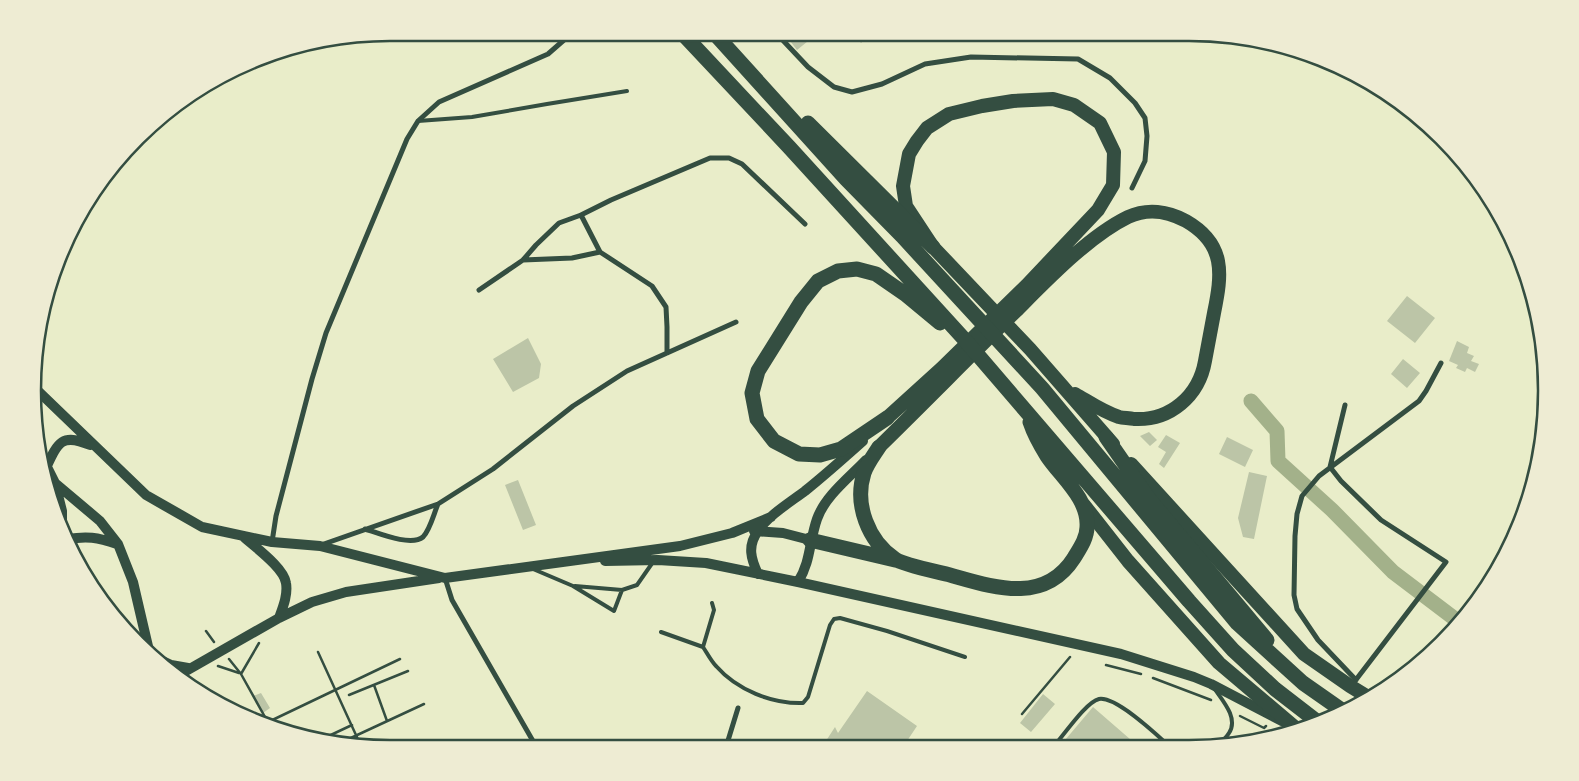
<svg xmlns="http://www.w3.org/2000/svg" width="1579" height="781" font-family="Literata,serif">
	<rect width="100%" height="100%" fill="#e9edc9"/>
	<g fill="none" stroke-linecap="round" stroke-linejoin="round">
		<!-- canal -->
		<path stroke="#a3b18a" stroke-width="15" d="M 1251,401 L 1277,431 L 1278,461 L 1332,510 L 1393,572 L 1459,622"/>
	</g>
	<!-- building -->
	<path fill="#bcc5a7" d="M 784,33 L 818,33 L 797,50 Z
		M 852,33 L 873,33 L 861,43 Z
		M 1407,296 L 1435,318 L 1415,343 L 1387,321 Z
		M 528,338 L 541,364 L 539,378 L 513,392 L 493,359 Z
		M 1457,341 L 1469,347 L 1467,353 L 1474,356 L 1471,361 L 1479,364 L 1475,372 L 1467,368 L 1465,372 L 1456,368 L 1458,365 L 1449,361 Z
		M 1403,359 L 1420,373 L 1407,388 L 1391,374 Z
		M 1149,432 L 1157,440 L 1150,446 L 1140,436 Z
		M 1166,435 L 1180,443 L 1164,468 L 1159,464 L 1166,452 L 1158,447 Z
		M 1227,437 L 1253,450 L 1245,467 L 1219,454 Z
		M 1249,472 L 1267,476 L 1254,539 L 1243,537 L 1238,518 Z
		M 518,480 L 536,525 L 523,530 L 505,485 Z
		M 867,691 L 917,726 L 903,747 L 822,747 L 835,727 L 838,733 Z
		M 261,693 L 270,708 L 263,713 L 253,696 Z
		M 1043,694 L 1055,704 L 1031,732 L 1020,723 Z
		M 1093,707 L 1138,746 L 1060,746 Z"/>
	<g fill="none" stroke-linecap="round" stroke-linejoin="round">
		<!-- path -->
		<path stroke="#344e41" stroke-width="2.5" d="M 206,631 L 214,642
			M 318,652 L 361,746
			M 229,659 L 241,674 L 270,726
			M 1106,665 L 1141,674
			M 218,666 L 239,673
			M 241,674 L 259,643
			M 1153,678 L 1211,700
			M 374,685 L 387,721
			M 349,695 L 408,671
			M 1022,714 L 1070,657
			M 1240,716 L 1264,728 L 1266,726
			M 264,724 L 400,659
			M 318,741 L 352,725
			M 340,743 L 424,704"/>
		<!-- service -->
		<path stroke="#344e41" stroke-width="4" d="M 418,121 L 472,117 L 547,104 L 627,91
			M 533,569 L 573,586 L 614,611 L 622,590
			M 575,586 L 622,590 L 637,585 L 653,562
			M 661,632 L 703,647 L 714,610 L 712,603
			M 703,647 C 707,653 711,661 716,666 C 737,690 772,704 803,703 L 808,697 L 830,625 L 834,619 L 840,618 L 887,631 L 965,657
			M 1214,688 C 1222,700 1239,718 1229,733 C 1226,738 1221,742 1217,745
			M 1054,746 C 1064,735 1086,702 1099,699 C 1116,696 1157,735 1169,746"/>
		<!-- minor -->
		<path stroke="#344e41" stroke-width="5" d="M 776,33 L 808,67 L 834,87 L 852,92 L 882,84 L 925,64 L 971,57 L 1078,59 L 1110,78 L 1135,103 L 1145,118 L 1147,136 L 1145,161 L 1132,188
			M 581,215 L 611,200 L 710,158 L 729,158 L 742,164 L 805,224
			M 523,260 L 572,258 L 600,252
			M 479,290 L 523,260 L 536,245 L 559,223 L 581,215 L 600,252 L 652,286 L 666,307 L 667,327 L 667,353
			M 1345,405 L 1330,467 L 1341,481 L 1381,520 L 1446,562 L 1355,681
			M 365,529 C 378,533 411,547 423,537 C 430,530 434,513 438,504
			M 272,542 L 276,516 L 312,379 L 326,333 L 407,139 L 418,121 L 439,102 L 548,54 L 572,33
			M 321,545 L 438,504 L 493,469 L 573,406 L 627,371 L 736,322
			M 445,578 L 452,600 L 537,748
			M 1356,680 L 1318,640 L 1297,609 L 1294,595 L 1295,536 L 1297,514 L 1302,496 L 1319,476 L 1419,401 L 1426,391 L 1441,363
			M 726,747 L 738,708"/>
		<!-- secondary -->
		<path stroke="#344e41" stroke-width="10" d="M 37,390 L 146,495 L 202,527 L 272,542 L 320,546 L 445,578 L 680,546 L 732,533 L 771,517
			M 42,457 L 55,483 L 100,521 L 118,544 L 133,582 L 150,655
			M 46,468 C 58,442 62,433 90,445
			M 55,483 L 62,511 L 62,523
			M 754,531 L 783,533 L 810,540
			M 244,537 C 256,548 284,568 286,583 C 288,595 283,607 279,618
			M 67,539 C 87,536 97,537 117,544
			M 605,561 L 658,560 L 706,563 L 798,582 L 1121,654 L 1194,677 L 1211,684 L 1282,721
			M 758,574 C 751,559 747,546 758,531 C 769,515 789,503 805,491 C 825,475 844,458 863,441
			M 798,582 C 811,561 809,542 817,519 C 825,496 850,477 866,460
			M 150,655 L 171,665 L 188,668
			M 179,675 L 279,618 L 312,602 L 346,592 L 439,578"/>
		<!-- trunk -->
		<path stroke="#344e41" stroke-width="14" d="M 887,418 L 941,369 L 1027,285 L 1098,210 L 1113,185 L 1114,152 L 1100,123 L 1074,105 L 1053,99 L 1013,101 L 982,106 L 949,114 L 927,128 L 917,141 L 909,154 L 903,186 L 906,206 L 933,247 L 1008,326 L 1030,349 L 1113,444
			M 879,447 C 925,402 970,356 1016,311 C 1047,280 1089,236 1128,217 C 1147,208 1168,211 1186,221 C 1226,244 1222,274 1214,313 C 1211,329 1208,345 1205,361 C 1199,396 1170,421 1134,419 C 1129,418 1123,418 1119,417 C 1103,412 1089,402 1075,394
			M 1131,464 L 1304,654 L 1350,686 L 1368,697
			M 1084,505 L 1128,561 L 1219,663 L 1297,729"/>
		<!-- motorway -->
		<path stroke="#344e41" stroke-width="15" d="M 682,33 L 789,147 L 965,340 L 1189,601 L 1233,650 L 1275,689 L 1319,723
			M 714,33 L 846,179 L 902,236 L 1042,388 L 1237,623 L 1303,683 L 1343,711
			M 808,123 L 933,247
			M 887,418 L 841,449 L 820,455 L 799,454 L 774,441 L 757,419 L 752,393 L 758,371 L 801,302 L 818,281 L 838,271 L 857,269 L 876,274 L 905,294 L 940,323
			M 1106,437 L 1149,499 L 1267,640
			M 879,447 C 874,455 867,464 864,473 C 854,504 868,541 895,559 C 903,565 939,572 950,575 C 993,587 1044,605 1074,558 C 1080,548 1087,538 1087,527 C 1089,499 1061,477 1047,456 C 1040,445 1034,434 1030,422
			M 810,540 L 895,560"/>
	</g>
	<!-- crop -->
	<path d="M0 0H1579V781H0ZM390 41H1189A349 349 0 0 1 1538 390V391A349 349 0 0 1 1189 740H390A349 349 0 0 1 41 391V390A349 349 0 0 1 390 41Z" fill="#eeecd3" fill-rule="evenodd"/>
	<path fill="none" stroke="#344e41" stroke-width="2.5" d="M390 41H1189A349 349 0 0 1 1538 390V391A349 349 0 0 1 1189 740H390A349 349 0 0 1 41 391V390A349 349 0 0 1 390 41Z"/>
</svg>
